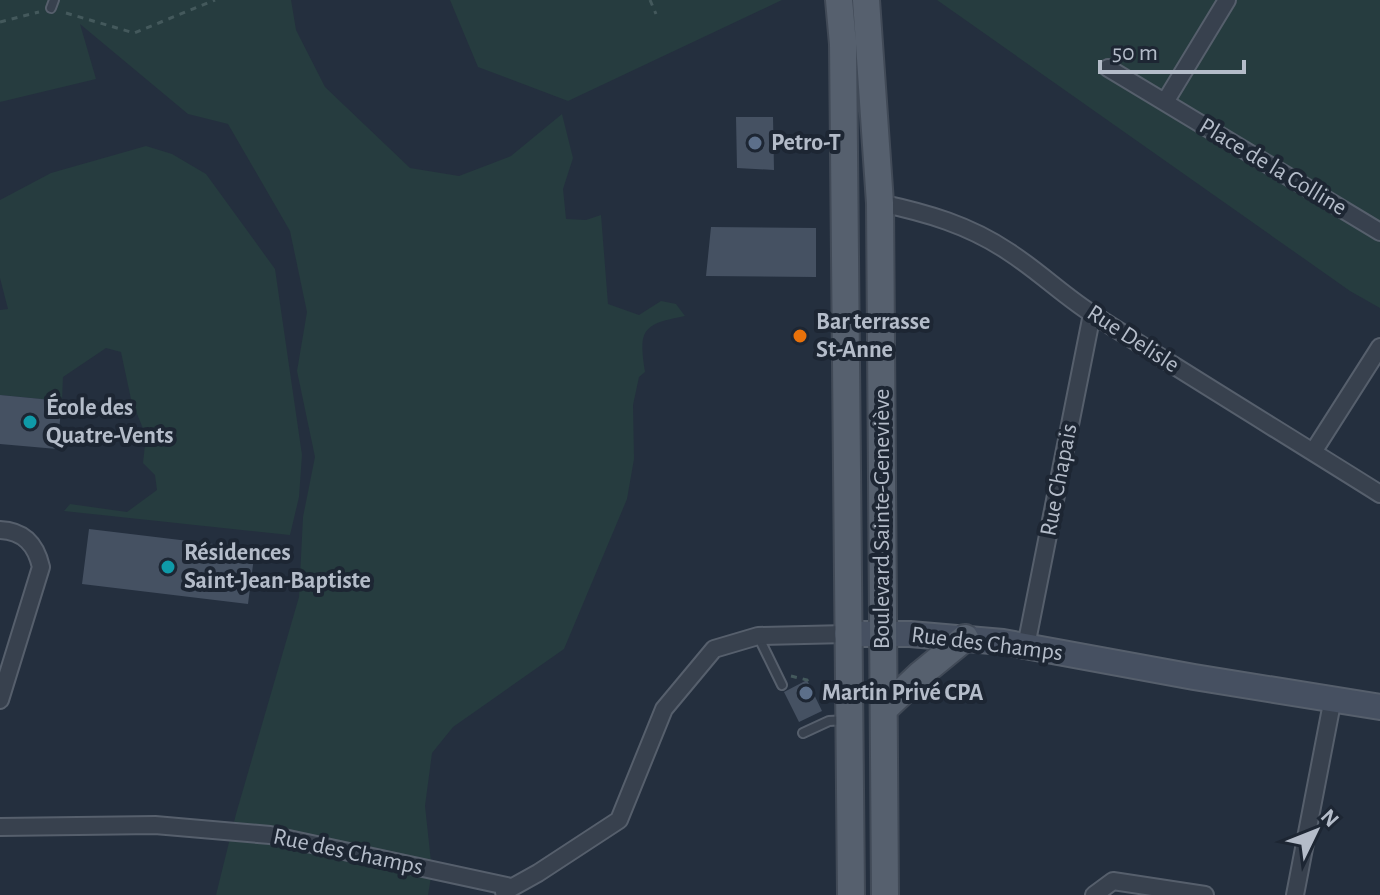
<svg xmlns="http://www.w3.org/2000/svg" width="1380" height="895" font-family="'Alegreya Sans',sans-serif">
	<rect width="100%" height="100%" fill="#242f3e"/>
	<!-- green -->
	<path fill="#263c3f" d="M 0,0 L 291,0 L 296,30 L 325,87 L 410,168 L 459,176 L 511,156 L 562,114 L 573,158 L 563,189 L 566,219 L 586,220 L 601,215 L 608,304 L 639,315 L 661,301 L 676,304 L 685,316 C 643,324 638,329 645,372 L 639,377 L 633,405 L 634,459 L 627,499 L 564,649 L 453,727 L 432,753 L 425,806 L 432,871 L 428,895 L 216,895 L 236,814 L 299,597 L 303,517 L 315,457 L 297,371 L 307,312 L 290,231 L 228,124 L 188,114 L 80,24 L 96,79 L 0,102 Z
		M 450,0 L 782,0 L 568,101 L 478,67 Z
		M 937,0 L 1380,0 L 1380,308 L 1350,291 Z
		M 146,146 L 172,154 L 206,174 L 275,269 L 302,455 L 299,497 L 290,535 L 64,511 L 70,504 L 127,512 L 157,490 L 155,475 L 143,463 L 146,436 L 131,399 L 121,352 L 106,348 L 63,377 L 62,401 L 0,395 L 0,310 L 8,309 L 0,278 L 0,200 L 51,173 Z"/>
	<!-- building -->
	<path fill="#455162" d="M 736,117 L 773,117 L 774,170 L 737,168 Z
		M 711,227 L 816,228 L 816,277 L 706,276 Z
		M 0,395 L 62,401 L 57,449 L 0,444 Z
		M 89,529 L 255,549 L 248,604 L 82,584 Z
		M 807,680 L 822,711 L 799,722 L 784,692 Z"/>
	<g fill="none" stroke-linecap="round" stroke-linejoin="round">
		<defs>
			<path id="lane" d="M 51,8 L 54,0
				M 758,636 L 782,685
				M 803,733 L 829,721 L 847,720"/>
			<path id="street" d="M 1108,68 L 1380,232
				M 1165,102 L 1227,0
				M 880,203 C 927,213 969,225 1009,252 C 1040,272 1066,298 1097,317 C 1191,377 1286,435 1380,494
				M 1313,452 L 1380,347
				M 0,530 C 24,531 36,545 41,567 L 0,700
				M 1026,646 L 1092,314
				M 0,827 L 155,825 L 270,835 L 511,887
				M 504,892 L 538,873 L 619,820 L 664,709 L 714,649 L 758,636 L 847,634
				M 1094,895 L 1113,881 L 1205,895
				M 1295,895 L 1333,698"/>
			<path id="secondary" d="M 847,634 L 910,634 L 1003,642 L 1194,677 L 1380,707"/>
			<path id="primary" d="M 839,0 L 843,44 L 851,895
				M 866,0 L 880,203 L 885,895
				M 884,709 L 921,674 L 965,638"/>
		</defs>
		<!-- lane casing -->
		<use href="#lane" stroke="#565f6c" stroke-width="12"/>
		<!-- street casing -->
		<use href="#street" stroke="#565f6c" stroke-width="20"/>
		<!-- secondary casing -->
		<use href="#secondary" stroke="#565f6c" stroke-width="28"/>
		<!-- primary casing -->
		<use href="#primary" stroke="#414a57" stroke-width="30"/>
		<!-- path -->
		<path stroke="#44595c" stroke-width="3" stroke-dasharray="6 6" stroke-linecap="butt" d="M 650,0 L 656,14
			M 66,13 L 134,33 L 215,0
			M 0,22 L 39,12
			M 791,676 L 807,680 L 812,690"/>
		<!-- lane -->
		<use href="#lane" stroke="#38414e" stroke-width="8"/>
		<!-- street -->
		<use href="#street" stroke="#38414e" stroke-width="16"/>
		<!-- secondary -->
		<use href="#secondary" stroke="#465061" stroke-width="24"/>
		<!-- primary -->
		<use href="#primary" stroke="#56606e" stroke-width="26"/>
	</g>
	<!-- markers -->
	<g fill="#5c6f8a" stroke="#1d2633" stroke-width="3">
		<circle cx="755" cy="143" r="8"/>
		<circle cx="806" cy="693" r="8"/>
	</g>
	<circle fill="#e8710a" stroke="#1d2633" stroke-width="3" cx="800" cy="336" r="8"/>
	<g fill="#0f9aa8" stroke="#1d2633" stroke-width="3">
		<circle cx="30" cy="422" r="8"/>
		<circle cx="168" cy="567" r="8"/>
	</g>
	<g text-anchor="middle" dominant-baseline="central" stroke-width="8" stroke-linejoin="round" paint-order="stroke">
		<!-- poi labels -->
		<g font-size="24" font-weight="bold" fill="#b4bcc9" stroke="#1d2633" text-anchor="start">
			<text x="771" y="143">Petro-T</text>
			<text x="816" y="322">Bar terrasse<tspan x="816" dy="28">St-Anne</tspan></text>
			<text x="46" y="408">École des<tspan x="46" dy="28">Quatre-Vents</tspan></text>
			<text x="184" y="553">Résidences<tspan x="184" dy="28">Saint-Jean-Baptiste</tspan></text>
			<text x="822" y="693">Martin Privé CPA</text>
		</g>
		<!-- street labels -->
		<g font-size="24" fill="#b4bcc9" stroke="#1d2633">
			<text transform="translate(1273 167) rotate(31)">Place de la Colline</text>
			<text transform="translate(1133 339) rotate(33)">Rue Delisle</text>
			<text transform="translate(1059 480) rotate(-79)">Rue Chapais</text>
			<text transform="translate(882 519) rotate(-90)">Boulevard Sainte-Geneviève</text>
			<text transform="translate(987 644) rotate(7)">Rue des Champs</text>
			<text transform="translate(348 852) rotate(12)">Rue des Champs</text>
		</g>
	</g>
	<!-- north arrow -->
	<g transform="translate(1316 831) rotate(47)" stroke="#1d2633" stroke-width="6" paint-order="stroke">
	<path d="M0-6L14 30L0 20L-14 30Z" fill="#b4bcc9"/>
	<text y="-12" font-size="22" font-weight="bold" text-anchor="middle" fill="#b4bcc9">N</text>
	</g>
	<!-- scale -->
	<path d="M1100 60v12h144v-12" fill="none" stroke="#b4bcc9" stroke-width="4"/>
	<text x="1112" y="60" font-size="24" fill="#b4bcc9" stroke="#1d2633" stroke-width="6" paint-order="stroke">50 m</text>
</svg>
